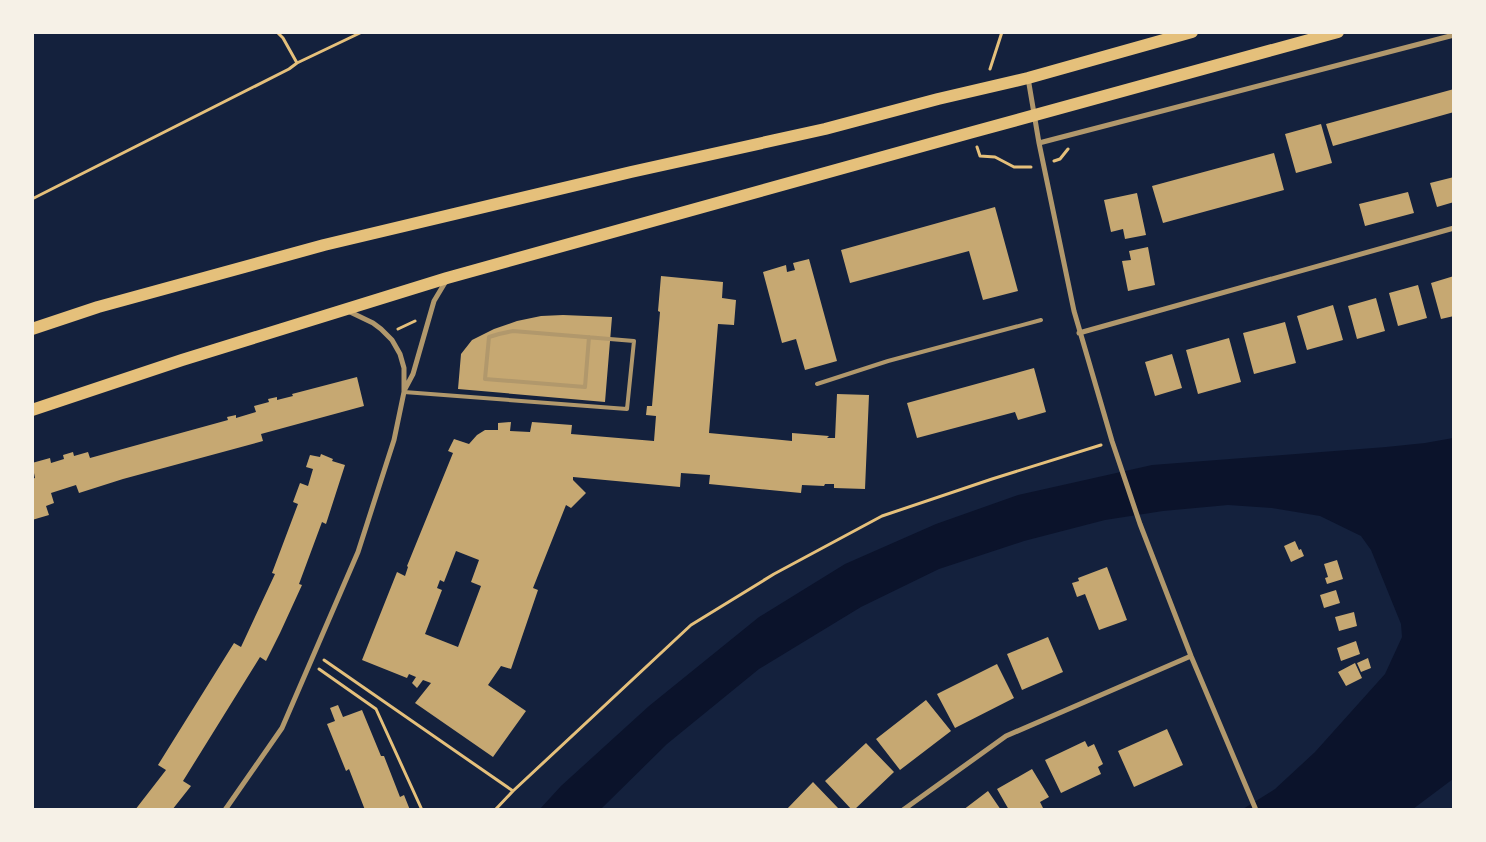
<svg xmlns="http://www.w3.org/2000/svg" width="1486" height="842" font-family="'Noto Sans',sans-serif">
	<rect width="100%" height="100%" fill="#14213d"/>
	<!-- water -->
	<path fill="#0b132b" d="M 1453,438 L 1453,779 L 1413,809 L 1243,809 L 1275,789 L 1315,752 L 1385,674 L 1402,637 L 1401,624 L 1371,550 L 1361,536 L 1320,516 L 1272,508 L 1228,505 L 1163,511 L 1105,520 L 1024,541 L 939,569 L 861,607 L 759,669 L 667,744 L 601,809 L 539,810 L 561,786 L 649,706 L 759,617 L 845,564 L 936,524 L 1018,495 L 1152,465 L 1386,447 L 1425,443 Z"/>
	<!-- building -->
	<path fill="#c6a872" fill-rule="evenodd" d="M 1454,89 L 1454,112 L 1333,146 L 1326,124 Z
		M 1321,124 L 1332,163 L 1296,173 L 1285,134 Z
		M 1274,153 L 1284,190 L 1163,223 L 1152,186 Z
		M 1454,177 L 1454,202 L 1437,207 L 1430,183 Z
		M 1408,192 L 1414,213 L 1365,226 L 1359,204 Z
		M 1137,193 L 1146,235 L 1125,239 L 1123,229 L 1111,232 L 1104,200 Z
		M 995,207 L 1018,291 L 983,300 L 969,251 L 850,283 L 841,250 Z
		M 1148,247 L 1155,285 L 1128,291 L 1122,261 L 1131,260 L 1129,251 Z
		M 809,259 L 837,361 L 805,370 L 796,339 L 782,343 L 763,272 L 786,265 L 787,272 L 795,270 L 793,263 Z
		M 661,276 L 723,282 L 722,298 L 736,300 L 734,325 L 718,324 L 709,433 L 792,441 L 792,433 L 829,436 L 827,438 L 835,438 L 837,394 L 869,395 L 865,489 L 834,488 L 834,484 L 825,484 L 824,486 L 802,485 L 801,493 L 709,484 L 710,475 L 681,473 L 680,487 L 573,477 L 573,480 L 586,493 L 571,508 L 566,505 L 533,588 L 538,590 L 511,669 L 501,666 L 488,685 L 526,711 L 493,757 L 415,703 L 431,683 L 423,680 L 417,688 L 412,683 L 416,677 L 409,674 L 407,678 L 362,660 L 397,572 L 405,576 L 408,567 L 407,566 L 453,453 L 448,451 L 454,439 L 469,444 L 477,435 L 485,430 L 498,430 L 498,423 L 511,422 L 510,431 L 530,432 L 532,422 L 572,425 L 571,434 L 654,441 L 656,416 L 646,415 L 647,406 L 652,406 L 660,312 L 658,311 ZM 456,551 L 479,560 L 471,582 L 481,586 L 458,647 L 425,634 L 442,590 L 437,588 L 440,580 L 444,582 Z
		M 1454,276 L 1454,316 L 1441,319 L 1431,283 Z
		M 1418,285 L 1427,318 L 1398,326 L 1389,293 Z
		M 1376,298 L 1385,331 L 1357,339 L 1348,306 Z
		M 1333,305 L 1343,340 L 1307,350 L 1297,316 Z
		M 563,315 L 612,317 L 605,402 L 458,389 L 461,354 L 472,340 L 494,329 L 517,321 L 541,316 Z
		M 1285,322 L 1296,363 L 1254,374 L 1243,333 Z
		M 1229,338 L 1241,382 L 1198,394 L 1186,350 Z
		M 1172,354 L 1182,388 L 1155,396 L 1145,362 Z
		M 1034,368 L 1046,412 L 1018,420 L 1015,412 L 917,438 L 907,403 Z
		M 357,377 L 364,406 L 261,434 L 263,441 L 123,479 L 79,493 L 76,485 L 51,493 L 54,503 L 46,506 L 49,515 L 32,520 L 32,479 L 35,478 L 32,463 L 50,458 L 51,463 L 64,459 L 63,455 L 73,452 L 74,456 L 88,452 L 90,458 L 228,420 L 227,417 L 236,415 L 236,418 L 256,412 L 254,406 L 269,402 L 268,399 L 277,397 L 277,400 L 293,396 L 292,394 Z
		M 321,454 L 333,459 L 332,461 L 345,465 L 326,524 L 322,522 L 299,584 L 302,585 L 280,633 L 266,661 L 260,657 L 183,781 L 191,786 L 172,810 L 135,810 L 166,770 L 158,765 L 234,643 L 241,647 L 275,574 L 272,573 L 298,504 L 293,502 L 300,483 L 308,486 L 313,469 L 306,467 L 310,455 L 320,457 Z
		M 1295,541 L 1299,550 L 1301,549 L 1304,556 L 1291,562 L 1284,546 Z
		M 1337,560 L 1343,579 L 1327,584 L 1325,578 L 1328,577 L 1324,564 Z
		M 1107,567 L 1127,620 L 1099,630 L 1085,594 L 1077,597 L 1072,583 L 1079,581 L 1078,578 Z
		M 1336,590 L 1340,603 L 1324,608 L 1320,595 Z
		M 1354,612 L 1357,626 L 1339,631 L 1335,617 Z
		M 1048,637 L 1063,672 L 1022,690 L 1007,654 Z
		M 1356,641 L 1360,654 L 1341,661 L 1337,648 Z
		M 1368,658 L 1371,668 L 1361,672 L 1357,663 Z
		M 1355,663 L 1362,678 L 1346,686 L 1338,672 Z
		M 997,664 L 1014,698 L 955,728 L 937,694 Z
		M 926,700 L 951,731 L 900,770 L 876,739 Z
		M 338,705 L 343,717 L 362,710 L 381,756 L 384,756 L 400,797 L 404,795 L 410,810 L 365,810 L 349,769 L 346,771 L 327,724 L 335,721 L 330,708 Z
		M 1167,729 L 1183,765 L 1134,787 L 1118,751 Z
		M 1085,741 L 1088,747 L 1094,744 L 1103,764 L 1098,767 L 1101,774 L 1061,793 L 1045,760 Z
		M 866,743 L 894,772 L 854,810 L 852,810 L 825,781 Z
		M 1032,769 L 1049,797 L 1040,802 L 1044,810 L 1009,810 L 997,789 Z
		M 813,782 L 838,808 L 837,810 L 786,810 Z
		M 988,791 L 1001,810 L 963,810 Z"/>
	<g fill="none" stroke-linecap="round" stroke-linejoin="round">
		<!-- path -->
		<path stroke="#e5c07b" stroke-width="3" d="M 277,32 L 283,38 L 297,63
			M 990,69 L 1002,32
			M 977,147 L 980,156 L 995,157 L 1014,167 L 1031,167
			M 1054,161 L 1060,159 L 1068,149
			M 32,199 L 289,69 L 297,63 L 362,32
			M 398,329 L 415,321
			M 324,660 L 513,791
			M 319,669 L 376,709 L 422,810
			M 495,810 L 513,791 L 691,625 L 774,574 L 882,516 L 992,479 L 1101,445"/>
		<!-- service -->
		<path stroke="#b1986c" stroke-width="4" d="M 817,384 L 888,361 L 1041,320
			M 404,392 L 627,409 L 634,341 L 513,331 L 499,334 L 489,337 L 485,379 L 585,387 L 589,337"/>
		<!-- minor -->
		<path stroke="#b1986c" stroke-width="5" d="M 1028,78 L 1039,143 L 1074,311 L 1112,441 L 1140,524 L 1191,656 L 1256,810
			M 1039,143 L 1454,35
			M 1079,333 L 1454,228
			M 405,389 L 413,374 L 434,301 L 446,281
			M 225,810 L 282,728 L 358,552 L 394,440 L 404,392 L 404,368 L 400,354 L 392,340 L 381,329 L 373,323 L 348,311
			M 903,810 L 1006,736 L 1191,656"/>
		<!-- primary -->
		<path stroke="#e5c07b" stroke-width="12" d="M 32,329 L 98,307 L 324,245 L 631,172 L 825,129 L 938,99 L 1028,78 L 1192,32
			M 32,410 L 182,360 L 447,278 L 973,132 L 1338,32"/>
	</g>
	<!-- border -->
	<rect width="1486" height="842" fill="none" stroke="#f6f1e7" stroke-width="68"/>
</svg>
